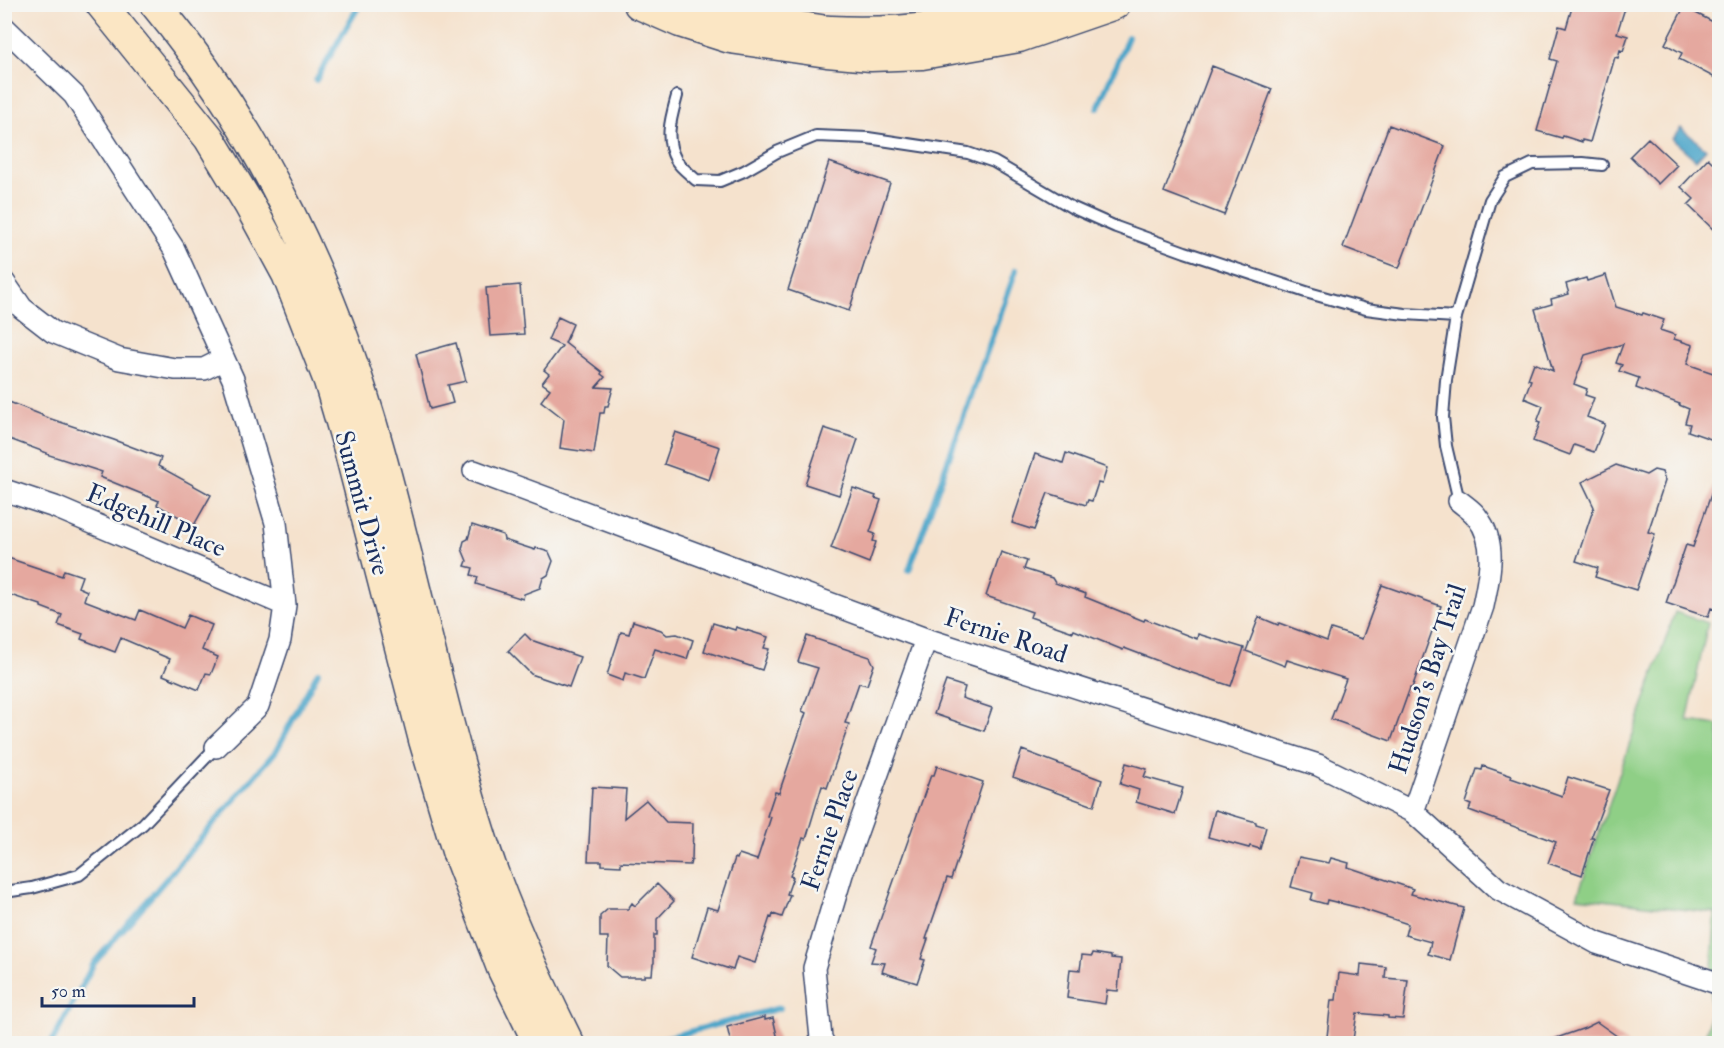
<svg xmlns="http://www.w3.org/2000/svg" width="1724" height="1048" font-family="'IM FELL Double Pica',serif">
	<rect width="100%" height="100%" fill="#f6f6f2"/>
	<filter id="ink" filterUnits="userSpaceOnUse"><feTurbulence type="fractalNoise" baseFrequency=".0167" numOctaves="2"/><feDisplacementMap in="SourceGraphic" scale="12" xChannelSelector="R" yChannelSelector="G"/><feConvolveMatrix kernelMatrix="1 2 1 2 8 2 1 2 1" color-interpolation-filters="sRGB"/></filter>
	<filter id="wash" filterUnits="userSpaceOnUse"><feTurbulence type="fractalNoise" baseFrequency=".008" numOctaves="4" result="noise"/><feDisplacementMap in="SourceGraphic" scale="24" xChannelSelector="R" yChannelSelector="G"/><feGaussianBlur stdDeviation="1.35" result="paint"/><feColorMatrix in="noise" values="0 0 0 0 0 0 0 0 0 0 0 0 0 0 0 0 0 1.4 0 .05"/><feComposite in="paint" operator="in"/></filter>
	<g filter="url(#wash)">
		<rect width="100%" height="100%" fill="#f5e2cd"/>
		<!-- green -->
		<path fill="#8fcf86" stroke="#557f72" stroke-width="1.5" d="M 1675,612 L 1708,623 L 1687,721 L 1719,725 L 1719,1043 L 1703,1043 L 1709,1023 L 1715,913 L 1577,897 Z"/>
		<!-- water -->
		<path fill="#4ba5c9" stroke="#336a94" stroke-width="1.5" d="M 1681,128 L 1706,149 L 1696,160 L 1672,139 Z"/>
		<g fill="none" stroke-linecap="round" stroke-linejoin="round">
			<!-- stream -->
			<path stroke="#4ba5c9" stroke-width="6" d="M 316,80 L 360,4
				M 1098,108 L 1128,37
				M 909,570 L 1016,270
				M 51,1044 L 94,963 L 276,751 L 318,672
				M 643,1044 L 780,1008"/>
		</g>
		<g id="blocks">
			<!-- building -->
			<path fill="#e5a89f" d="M 1573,4 L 1612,4 L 1625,8 L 1617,33 L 1628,36 L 1623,51 L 1620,50 L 1618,58 L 1615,57 L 1590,142 L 1582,140 L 1582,142 L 1563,136 L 1562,138 L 1537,131 L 1557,61 L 1550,59 L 1559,26 L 1566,28 Z
				M 1684,7 L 1719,25 L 1719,80 L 1679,59 L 1682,53 L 1665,44 Z
				M 1212,66 L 1272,89 L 1224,215 L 1164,192 Z
				M 1389,125 L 1445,146 L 1399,268 L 1343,247 Z
				M 1648,138 L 1677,165 L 1658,184 L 1630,156 Z
				M 1708,158 L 1719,169 L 1719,235 L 1688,205 L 1694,199 L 1681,187 Z
				M 829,162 L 890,183 L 849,311 L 788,290 Z
				M 1606,275 L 1616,307 L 1642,315 L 1643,313 L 1664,320 L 1660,330 L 1675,335 L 1674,339 L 1693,345 L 1687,364 L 1719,375 L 1719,442 L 1688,431 L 1690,424 L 1685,423 L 1689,409 L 1679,405 L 1680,404 L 1636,388 L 1639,378 L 1619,371 L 1622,365 L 1616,363 L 1623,344 L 1585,355 L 1574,384 L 1587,389 L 1585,395 L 1594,398 L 1587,417 L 1605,424 L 1594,452 L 1574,445 L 1570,455 L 1533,441 L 1540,423 L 1537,422 L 1543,406 L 1524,398 L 1531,380 L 1528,379 L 1534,363 L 1553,371 L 1535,309 L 1552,304 L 1551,299 L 1569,294 L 1566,284 L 1586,278 L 1587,281 Z
				M 520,285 L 524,334 L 490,336 L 486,288 Z
				M 558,317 L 573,324 L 565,343 L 602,372 L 601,374 L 605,377 L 596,387 L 613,388 L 608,406 L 605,406 L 604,413 L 600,413 L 594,453 L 560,448 L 564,419 L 541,401 L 550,389 L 542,383 L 549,374 L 544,370 L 562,346 L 548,340 Z
				M 456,343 L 466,381 L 448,385 L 453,403 L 430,409 L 416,354 Z
				M 4,400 L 42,415 L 42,416 L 114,440 L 161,458 L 158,466 L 211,495 L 194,525 L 157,505 L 159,501 L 100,477 L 102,472 L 46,454 L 47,453 L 4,437 Z
				M 824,428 L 858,439 L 839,495 L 805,484 Z
				M 675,432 L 720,447 L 709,480 L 664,464 Z
				M 1066,453 L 1107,468 L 1102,484 L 1098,483 L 1092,501 L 1088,500 L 1086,505 L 1048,493 L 1034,530 L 1012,523 L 1035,454 L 1063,463 Z
				M 1616,465 L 1646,475 L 1654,470 L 1662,472 L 1665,481 L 1648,532 L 1655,534 L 1636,590 L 1595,577 L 1598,568 L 1576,561 L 1594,507 L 1582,482 Z
				M 1717,477 L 1719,478 L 1719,611 L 1711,608 L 1708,617 L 1666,603 L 1686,545 L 1693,547 Z
				M 853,488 L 876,496 L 875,498 L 881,500 L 870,532 L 875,534 L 873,541 L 876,542 L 869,563 L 831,548 Z
				M 472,525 L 503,535 L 504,540 L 535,550 L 536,548 L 549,552 L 553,561 L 548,575 L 543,578 L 540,588 L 524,594 L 523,599 L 476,584 L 478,577 L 471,575 L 473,568 L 465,566 L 467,561 L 462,549 L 464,541 L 468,539 Z
				M 1001,552 L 1027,561 L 1024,569 L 1052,578 L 1055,583 L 1086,594 L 1085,597 L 1144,621 L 1145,619 L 1197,639 L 1198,634 L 1244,648 L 1231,686 L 1177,668 L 1124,648 L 1123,650 L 1074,630 L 1073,632 L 1030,617 L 1032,612 L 986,596 Z
				M 8,558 L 62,576 L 64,570 L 82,576 L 78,587 L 87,591 L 84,600 L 136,620 L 140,610 L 182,628 L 188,615 L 212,625 L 202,650 L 218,657 L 211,674 L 206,673 L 199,690 L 163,675 L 170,659 L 121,638 L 115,652 L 81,639 L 83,634 L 58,625 L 62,615 L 41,607 L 41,605 L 4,593 L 4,568 Z
				M 1382,585 L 1441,606 L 1412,688 L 1410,688 L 1391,741 L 1331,719 L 1346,679 L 1287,660 L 1285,666 L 1246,651 L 1259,617 L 1278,625 L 1279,623 L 1327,641 L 1331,629 L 1362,639 Z
				M 633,621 L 661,630 L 667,635 L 677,634 L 693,640 L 687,659 L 655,649 L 644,679 L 625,673 L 623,681 L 607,675 L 621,632 L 629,634 Z
				M 713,623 L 735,630 L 736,627 L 768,637 L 764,648 L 769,649 L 762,670 L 704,651 Z
				M 525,634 L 531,640 L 580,657 L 569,687 L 531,674 L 508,651 Z
				M 807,636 L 870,657 L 874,665 L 867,685 L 859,683 L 845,723 L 849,724 L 827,788 L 822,786 L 806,839 L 803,838 L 790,876 L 793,877 L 787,894 L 790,895 L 782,917 L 773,914 L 772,918 L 770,917 L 755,963 L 737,957 L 733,970 L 692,957 L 707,907 L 718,910 L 735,858 L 737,859 L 739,854 L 757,860 L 771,817 L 767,816 L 775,792 L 779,793 L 806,713 L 802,711 L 818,668 L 798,662 Z
				M 946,681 L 965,687 L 962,698 L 992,708 L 984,731 L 934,714 Z
				M 1022,750 L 1102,780 L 1094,806 L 1013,777 Z
				M 1126,763 L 1147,769 L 1144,777 L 1183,788 L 1175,814 L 1136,802 L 1139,790 L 1120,784 Z
				M 937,766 L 983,782 L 951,879 L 947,878 L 926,939 L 928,939 L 921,959 L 925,960 L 917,983 L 882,972 L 885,963 L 871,962 L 876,948 L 871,946 L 931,775 L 934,775 Z
				M 1483,766 L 1512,776 L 1511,778 L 1562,796 L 1568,777 L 1609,790 L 1591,838 L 1594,838 L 1582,875 L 1548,863 L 1556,842 L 1469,810 L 1471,805 L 1466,803 L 1477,769 L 1482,770 Z
				M 592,787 L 626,789 L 624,818 L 646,800 L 666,822 L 693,823 L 692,860 L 691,860 L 690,865 L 621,862 L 621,866 L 602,865 L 602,861 L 588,861 Z
				M 1215,810 L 1256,822 L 1256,824 L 1266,827 L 1260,849 L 1250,846 L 1249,848 L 1208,837 Z
				M 1299,857 L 1329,863 L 1331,858 L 1349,863 L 1348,867 L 1413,889 L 1411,894 L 1464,908 L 1450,960 L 1428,954 L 1431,942 L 1405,935 L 1408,924 L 1356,907 L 1327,900 L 1326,904 L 1311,900 L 1313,893 L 1291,887 Z
				M 657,884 L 674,901 L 657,919 L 657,935 L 654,935 L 654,963 L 653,964 L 652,975 L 645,975 L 645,977 L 620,977 L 607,966 L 608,937 L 600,937 L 600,916 L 608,909 L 628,909 L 632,903 L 635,906 Z
				M 1093,953 L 1111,956 L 1111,958 L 1121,959 L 1118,991 L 1107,990 L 1105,1004 L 1067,998 L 1070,969 L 1080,970 L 1082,955 L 1092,956 Z
				M 1361,964 L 1386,967 L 1385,978 L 1408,980 L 1403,1019 L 1388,1018 L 1388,1016 L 1357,1013 L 1353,1040 L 1327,1037 L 1331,1000 L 1336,1000 L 1339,973 L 1360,976 Z
				M 765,1017 L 765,1020 L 773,1018 L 779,1044 L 731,1044 L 727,1027 Z
				M 1597,1022 L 1628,1044 L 1548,1044 L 1548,1041 L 1585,1028 Z"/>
		</g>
	</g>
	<g filter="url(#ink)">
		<use href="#blocks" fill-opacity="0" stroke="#3c4a6f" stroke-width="1.5"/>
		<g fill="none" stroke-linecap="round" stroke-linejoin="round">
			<defs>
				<path id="service" d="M 677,96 C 671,118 664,139 676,160 C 681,168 690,174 696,180 L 720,181 L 744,171 L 777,152 L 816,136 L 868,138 L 968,153 L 994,162 L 1071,207 L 1116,227 L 1185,252 L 1309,293 L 1366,309 L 1405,314 L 1456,317
					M 1459,501 L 1446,446 L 1443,417 L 1446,380 L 1456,317 L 1490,200 L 1505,177 L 1532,164 L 1583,163 L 1602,165
					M 4,892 L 32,888 L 79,875 L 143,824 L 216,747"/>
				<path id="minor" d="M 4,27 L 74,95 L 174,249 L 233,379 L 276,523 L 285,605 L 280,640 L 258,706 L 216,747
					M 4,282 L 22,308 L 53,332 L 119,359 L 175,369 L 204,369 L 224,359
					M 474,471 L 926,639 L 1318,765 L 1413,812 L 1498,889 L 1597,943 L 1720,984
					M 4,490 L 55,507 L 285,605
					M 1413,812 L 1483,606 C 1489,577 1498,543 1477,517 C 1473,511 1465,506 1459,501
					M 824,1044 L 821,1038 L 814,968 L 842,874 L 926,639"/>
				<path id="secondary" d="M 101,4 L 209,138 L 250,206 L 287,274 L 329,381 L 349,449 L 424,740 L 457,851 L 502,968 L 539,1044
					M 155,4 C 261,132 334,287 378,446 C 415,577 441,711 482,840 C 505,911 536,977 569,1044
					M 639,4 L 680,22 L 730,38 L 827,52 L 871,56 L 922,54 L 1019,37 L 1115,4
					M 701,4 C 734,14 766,21 799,27 C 810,28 820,31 831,31 C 903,35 974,24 1043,4"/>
			</defs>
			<!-- service casing -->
			<use href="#service" stroke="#3c4a6f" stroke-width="14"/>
			<!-- minor casing -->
			<use href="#minor" stroke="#3c4a6f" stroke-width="24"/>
			<!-- secondary casing -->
			<use href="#secondary" stroke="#3c4a6f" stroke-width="33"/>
			<!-- service -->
			<use href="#service" stroke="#fff" stroke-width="10"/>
			<!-- minor -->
			<use href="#minor" stroke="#fff" stroke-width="21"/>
			<!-- secondary -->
			<use href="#secondary" stroke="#fbe6c4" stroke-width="30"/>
		</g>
	</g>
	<g text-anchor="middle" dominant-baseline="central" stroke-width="5" stroke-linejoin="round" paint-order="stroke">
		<!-- street labels -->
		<g font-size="26" fill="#1b2f5e" stroke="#f6f6f2">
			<text transform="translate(362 503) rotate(75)">Summit Drive</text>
			<text transform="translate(156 521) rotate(23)">Edgehill Place</text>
			<text transform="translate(1006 636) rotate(18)">Fernie Road</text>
			<text transform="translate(1428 679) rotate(-72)">Hudson's Bay Trail</text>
			<text transform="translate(830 830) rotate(-71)">Fernie Place</text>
		</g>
	</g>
	<!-- margin -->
	<rect width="1724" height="1048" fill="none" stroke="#f6f6f2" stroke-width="24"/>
	<!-- scale -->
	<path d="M42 997v9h152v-9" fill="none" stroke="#1b2f5e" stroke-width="3"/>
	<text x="51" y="997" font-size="18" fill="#1b2f5e" stroke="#f6f6f2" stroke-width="4.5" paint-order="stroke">50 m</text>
</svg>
